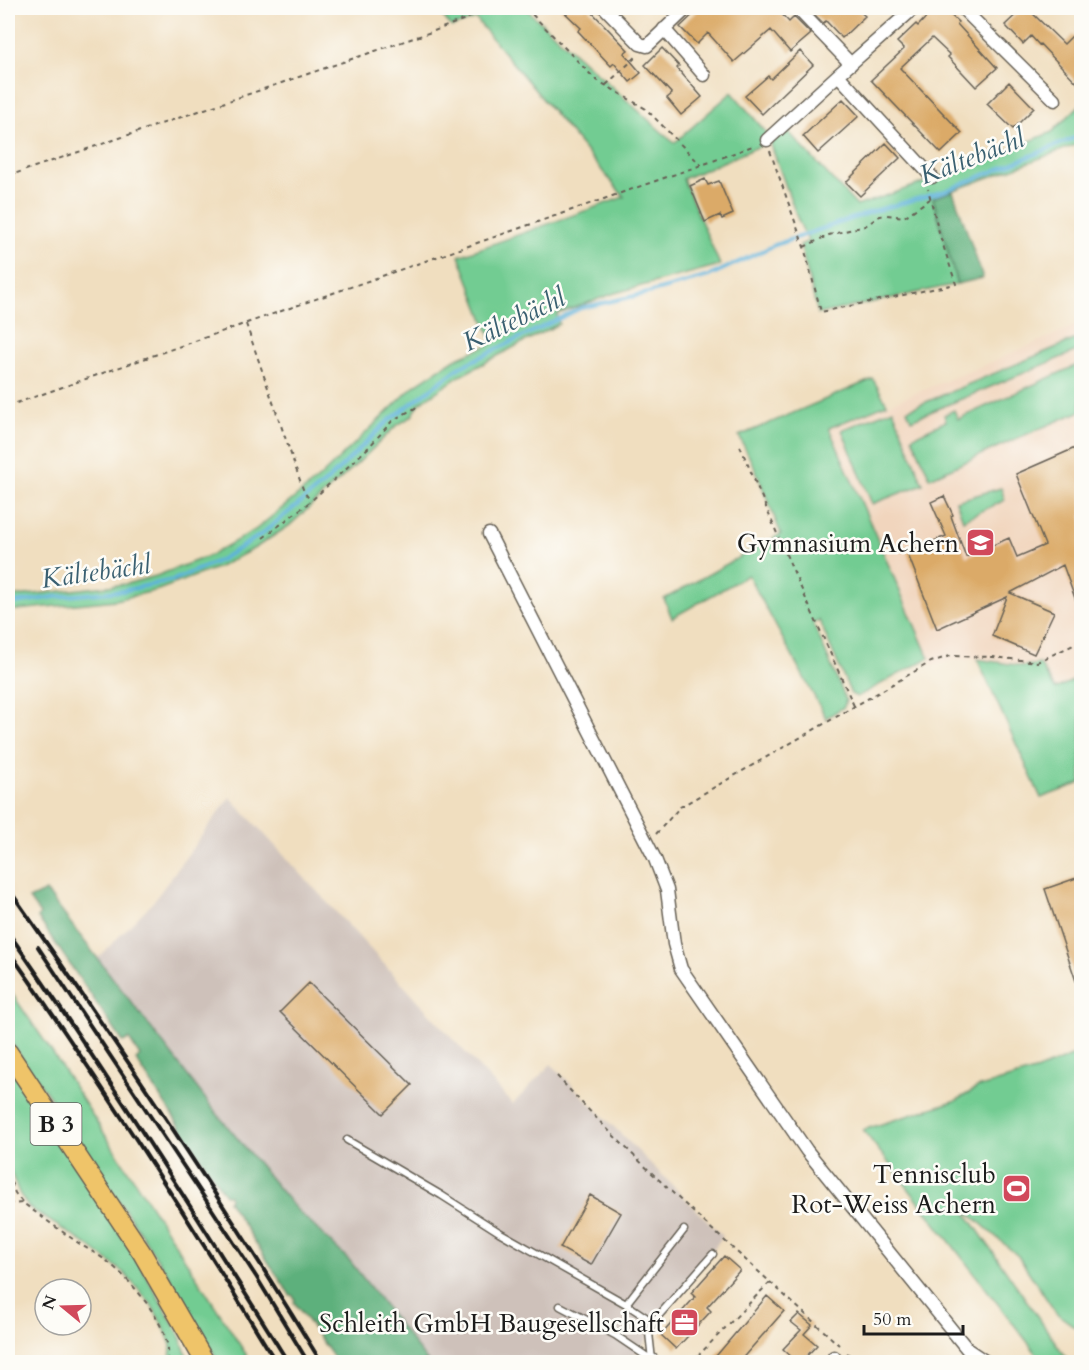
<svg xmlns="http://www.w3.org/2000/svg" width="1089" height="1370" font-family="Cardo,serif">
	<rect width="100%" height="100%" fill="#fdfcf7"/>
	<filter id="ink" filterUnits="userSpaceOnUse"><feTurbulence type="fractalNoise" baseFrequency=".0167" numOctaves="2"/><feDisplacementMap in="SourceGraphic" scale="12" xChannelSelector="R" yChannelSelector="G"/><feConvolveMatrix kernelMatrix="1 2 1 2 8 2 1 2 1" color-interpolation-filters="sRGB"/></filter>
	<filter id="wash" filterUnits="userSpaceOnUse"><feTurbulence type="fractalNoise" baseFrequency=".008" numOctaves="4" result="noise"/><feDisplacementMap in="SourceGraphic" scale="24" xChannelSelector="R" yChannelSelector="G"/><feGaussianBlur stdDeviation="1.35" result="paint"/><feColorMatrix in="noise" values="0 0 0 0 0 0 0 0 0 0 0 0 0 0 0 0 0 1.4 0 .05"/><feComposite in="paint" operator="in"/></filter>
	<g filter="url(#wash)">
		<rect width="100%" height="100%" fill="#f0debf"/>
		<!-- built -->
		<path fill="#f1d5bd" d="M 1081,323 L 1081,677 L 1055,689 L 1040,664 L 1023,666 L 977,659 L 956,660 L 932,665 L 829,428 L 987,364 Z"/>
		<!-- industrial -->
		<path fill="#cec1ba" d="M 230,797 L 513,1104 L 551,1064 L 723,1236 L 630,1362 L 600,1362 L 596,1361 L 594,1362 L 428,1362 L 350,1261 L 296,1209 L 214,1110 L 97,959 L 153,902 Z"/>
		<!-- green -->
		<path fill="#72cc92" stroke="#477457" stroke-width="1.5" d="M 435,8 L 525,8 L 674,143 L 732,92 L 770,137 L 760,146 L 683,179 L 720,265 L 615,293 L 557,314 L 559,324 L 518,345 L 460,376 L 420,403 L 412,416 L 396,426 L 357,464 L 289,526 L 255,548 L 219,567 L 158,590 L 116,600 L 8,611 L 8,597 L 126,584 L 156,576 L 211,555 L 255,530 L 319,478 L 415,385 L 455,359 L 493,343 L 459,256 L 624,197 L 476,19 L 452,27 Z
			M 1081,104 L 1081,143 L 933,198 L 957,284 L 818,314 L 800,245 L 808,241 L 798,220 L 771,145 L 771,140 L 785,128 L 857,206 L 957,171 L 1052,132 Z
			M 1081,337 L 1081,356 L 1079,350 L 911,420 L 907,410 Z
			M 1077,365 L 1081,376 L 1081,411 L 1011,441 L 930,478 L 912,437 L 946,421 L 944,415 L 954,410 L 958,419 Z
			M 873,379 L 887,404 L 829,428 L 929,658 L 857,697 L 851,694 L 819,620 L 813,623 L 846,700 L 844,707 L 826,718 L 748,575 L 672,618 L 664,599 L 781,534 L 756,471 L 739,436 Z
			M 893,409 L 923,484 L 872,504 L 842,430 Z
			M 1001,488 L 1005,500 L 963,520 L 956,501 Z
			M 977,659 L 1023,666 L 1040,664 L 1055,689 L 1081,677 L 1081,783 L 1041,798 Z
			M 8,988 L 48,1046 L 251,1362 L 219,1362 L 168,1275 L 63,1116 L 8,1038 Z
			M 1081,1053 L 1081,1331 L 1056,1313 L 1018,1256 L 962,1207 L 1069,1362 L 1043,1362 L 863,1130 L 957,1100 L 977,1088 L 1038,1070 L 1074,1055 Z
			M 8,1063 L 136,1258 L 179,1334 L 189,1362 L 170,1362 L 171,1345 L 165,1330 L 151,1304 L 124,1273 L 89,1246 L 28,1207 L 19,1193 L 8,1165 Z"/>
		<!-- forest -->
		<path fill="#5db07c" stroke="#3c664c" stroke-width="1.5" d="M 953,191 L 983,278 L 957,284 L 933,198 Z
			M 46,891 L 214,1110 L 296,1209 L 350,1261 L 428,1362 L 337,1362 L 294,1302 L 295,1299 L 292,1295 L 290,1295 L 228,1201 L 230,1199 L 229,1195 L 225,1195 L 136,1060 L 140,1056 L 129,1039 L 123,1042 L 38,918 L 40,914 L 29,899 Z"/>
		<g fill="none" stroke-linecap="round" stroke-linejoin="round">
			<!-- stream -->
			<path stroke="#5eb2da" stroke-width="4" d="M 8,604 L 55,597 L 122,591 L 173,580 L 220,560 L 259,536 L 326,482 L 388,421 L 460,367 L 581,308 L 648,293 L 709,276 L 775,245 L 874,211 L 945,191 L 1082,135"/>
		</g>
		<g id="blocks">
			<!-- building -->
			<path fill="#dbaa68" d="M 560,8 L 588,8 L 628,50 L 624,53 L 641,73 L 630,82 L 614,63 L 611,66 L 578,31 L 581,28 Z
				M 700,8 L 776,8 L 789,22 L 794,17 L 811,34 L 790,52 L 771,30 L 734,62 L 708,33 L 697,44 L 680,27 Z
				M 808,8 L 856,8 L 865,16 L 842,38 L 826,21 L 823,23 Z
				M 935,8 L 943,8 L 958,22 L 957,24 L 997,68 L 976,87 L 948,57 L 950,55 L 932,38 L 900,68 L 962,133 L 941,153 L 871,80 L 904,49 L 897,42 L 916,24 L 918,26 Z
				M 1023,8 L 1027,8 L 1064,44 L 1073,35 L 1082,44 L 1082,88 L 1040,44 L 1039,45 L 1031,36 L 1023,44 L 1005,25 Z
				M 662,48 L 679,66 L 677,68 L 702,97 L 681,115 L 667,98 L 672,94 L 645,65 Z
				M 800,51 L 813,65 L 762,114 L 745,96 L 768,76 L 771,79 Z
				M 1009,82 L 1034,108 L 1013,129 L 987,104 Z
				M 843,99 L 859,116 L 818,153 L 803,136 Z
				M 886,143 L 900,158 L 860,196 L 846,182 Z
				M 705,179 L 708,185 L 719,181 L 733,214 L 722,219 L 720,215 L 705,222 L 690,186 Z
				M 1082,445 L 1082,612 L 1080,612 L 1063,565 L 1010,593 L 1054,612 L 1034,654 L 992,636 L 1007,597 L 937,629 L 907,552 L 946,536 L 931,502 L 944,496 L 953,515 L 951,516 L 966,557 L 1009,538 L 1017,557 L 1045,545 L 1016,474 Z
				M 1082,876 L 1082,993 L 1080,993 L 1045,889 Z
				M 309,983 L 412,1085 L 383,1114 L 280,1012 Z
				M 590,1195 L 621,1213 L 591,1265 L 560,1248 Z
				M 724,1256 L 740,1270 L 707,1307 L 711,1311 L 676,1349 L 661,1335 L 695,1297 L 691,1293 Z
				M 767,1296 L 784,1311 L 739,1362 L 711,1362 Z
				M 799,1314 L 812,1325 L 804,1334 L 817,1345 L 801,1362 L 797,1362 L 783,1349 L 801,1330 L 791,1322 Z"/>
		</g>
	</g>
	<g filter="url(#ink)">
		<use href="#blocks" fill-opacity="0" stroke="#666055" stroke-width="1.5"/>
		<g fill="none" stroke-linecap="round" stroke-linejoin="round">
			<defs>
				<path id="service" d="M 347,1140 L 441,1195 L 499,1232 L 626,1304
					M 560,1306 L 615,1335 L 652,1360
					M 653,1322 L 626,1304 L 684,1230
					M 652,1360 L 649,1333 L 653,1322 L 713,1254"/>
				<path id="minor" d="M 605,8 L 640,44 L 647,46 L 687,8
					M 797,8 L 851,64
					M 962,8 L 1055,100
					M 664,29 L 704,75
					M 838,75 L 932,177
					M 767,140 L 838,75 L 914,8
					M 489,534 L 655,859 L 667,890 L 674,944 L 681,969 L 807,1151 L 968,1350 L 986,1362
					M 834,1357 L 836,1362
					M 652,1360 L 654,1362"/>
				<path id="primary" d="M 8,1052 L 142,1253 L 205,1362"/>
			</defs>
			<!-- service casing -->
			<use href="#service" stroke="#666055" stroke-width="9"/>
			<!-- minor casing -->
			<use href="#minor" stroke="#666055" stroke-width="15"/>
			<!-- primary casing -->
			<use href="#primary" stroke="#666055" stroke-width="21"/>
			<!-- path -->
			<path stroke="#666055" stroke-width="2" stroke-dasharray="4.5 4.5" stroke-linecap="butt" d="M 526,8 L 595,79 L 646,109 L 701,165
				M 606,85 L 637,56
				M 770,151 L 804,247 L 821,312 L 956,284 L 940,236 L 928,189
				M 8,176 L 434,31 L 494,8
				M 804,247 L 829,235 L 865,226 L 880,216 L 887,215 L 904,217 L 930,199
				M 246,324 L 304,492 L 311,501
				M 8,406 L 713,161 L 755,145
				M 740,446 L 784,550 L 854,706
				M 263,538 L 311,501 L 369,447 L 393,420 L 419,406
				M 656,834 L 680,807 L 931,662 L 950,656 L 993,657 L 1037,662 L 1082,641
				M 557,1076 C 623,1149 697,1216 770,1282 L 692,1362
				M 8,1174 L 15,1193 L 23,1203 C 42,1217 61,1231 80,1244 C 89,1250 99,1255 108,1262 C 131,1280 176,1331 167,1362
				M 8,1204 L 23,1203
				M 770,1282 L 839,1345
				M 847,1353 L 858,1362"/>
			<!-- service -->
			<use href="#service" stroke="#fff" stroke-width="6"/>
			<!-- minor -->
			<use href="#minor" stroke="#fff" stroke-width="12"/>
			<!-- primary -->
			<use href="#primary" stroke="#efc469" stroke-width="18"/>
			<!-- rail -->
			<path stroke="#1c1c1c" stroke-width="4" d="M 8,888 C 117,1043 223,1201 321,1362
				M 8,932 C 106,1072 198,1217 288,1362
				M 38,947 L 202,1194 L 257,1278 L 308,1362
				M 8,950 C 102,1084 191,1222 276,1362"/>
		</g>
	</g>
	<!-- icons -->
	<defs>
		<symbol id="school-square" viewBox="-11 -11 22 22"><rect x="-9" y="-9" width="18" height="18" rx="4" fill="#d1495b" stroke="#fdfcf7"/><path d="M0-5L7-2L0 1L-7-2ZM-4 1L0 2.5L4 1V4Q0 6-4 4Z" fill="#fff"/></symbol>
		<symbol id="stadium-square" viewBox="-11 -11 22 22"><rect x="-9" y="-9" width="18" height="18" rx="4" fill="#d1495b" stroke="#fdfcf7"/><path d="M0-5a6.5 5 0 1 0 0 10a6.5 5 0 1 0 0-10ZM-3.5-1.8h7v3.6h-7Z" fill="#fff"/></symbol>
		<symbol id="office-square" viewBox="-11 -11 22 22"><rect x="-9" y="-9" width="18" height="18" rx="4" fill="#d1495b" stroke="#fdfcf7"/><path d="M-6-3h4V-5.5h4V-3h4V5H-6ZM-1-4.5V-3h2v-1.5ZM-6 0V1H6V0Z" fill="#fff"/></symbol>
	</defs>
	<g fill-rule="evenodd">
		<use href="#school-square" x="964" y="526" width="33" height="33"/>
		<use href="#stadium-square" x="1000" y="1172" width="33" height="33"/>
		<use href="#office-square" x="668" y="1306" width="33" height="33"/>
	</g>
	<g text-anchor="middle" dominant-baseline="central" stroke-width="5" stroke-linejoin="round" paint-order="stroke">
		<!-- shield labels -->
		<rect fill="#fdfcf7" stroke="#605f5e" stroke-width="1.5" x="30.5" y="1103" width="51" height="42" rx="4.5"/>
		<g font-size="24" font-weight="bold" fill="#1c1c1c">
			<text x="56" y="1124">B 3</text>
		</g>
		<!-- poi labels -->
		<g font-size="26" fill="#1c1c1c" stroke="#fdfcf7" text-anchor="end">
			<text x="959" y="543">Gymnasium Achern</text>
			<text x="996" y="1174">Tennisclub<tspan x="996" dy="30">Rot-Weiss Achern</tspan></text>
			<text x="664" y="1323">Schleith GmbH Baugesellschaft</text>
		</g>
		<!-- water labels -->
		<g font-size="27" font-style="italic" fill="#3a6071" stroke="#fdfcf7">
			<text transform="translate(972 157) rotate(-21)">Kältebächl</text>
			<text transform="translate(514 320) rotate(-26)">Kältebächl</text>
			<text transform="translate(96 572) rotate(-8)">Kältebächl</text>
		</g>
	</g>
	<!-- margin -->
	<rect width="1089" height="1370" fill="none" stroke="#fdfcf7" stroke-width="30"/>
	<!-- north arrow -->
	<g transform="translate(63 1307) rotate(289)"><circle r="28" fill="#fdfcf7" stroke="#a3a29f" stroke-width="1.5"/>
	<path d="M0-4.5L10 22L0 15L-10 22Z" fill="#d1495b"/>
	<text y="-9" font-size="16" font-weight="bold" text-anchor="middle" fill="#1c1c1c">N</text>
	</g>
	<!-- scale -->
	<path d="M864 1325v9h99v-9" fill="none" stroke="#1c1c1c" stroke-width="3"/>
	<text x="873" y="1325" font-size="18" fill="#1c1c1c" stroke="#fdfcf7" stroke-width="4.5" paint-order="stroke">50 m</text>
</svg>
